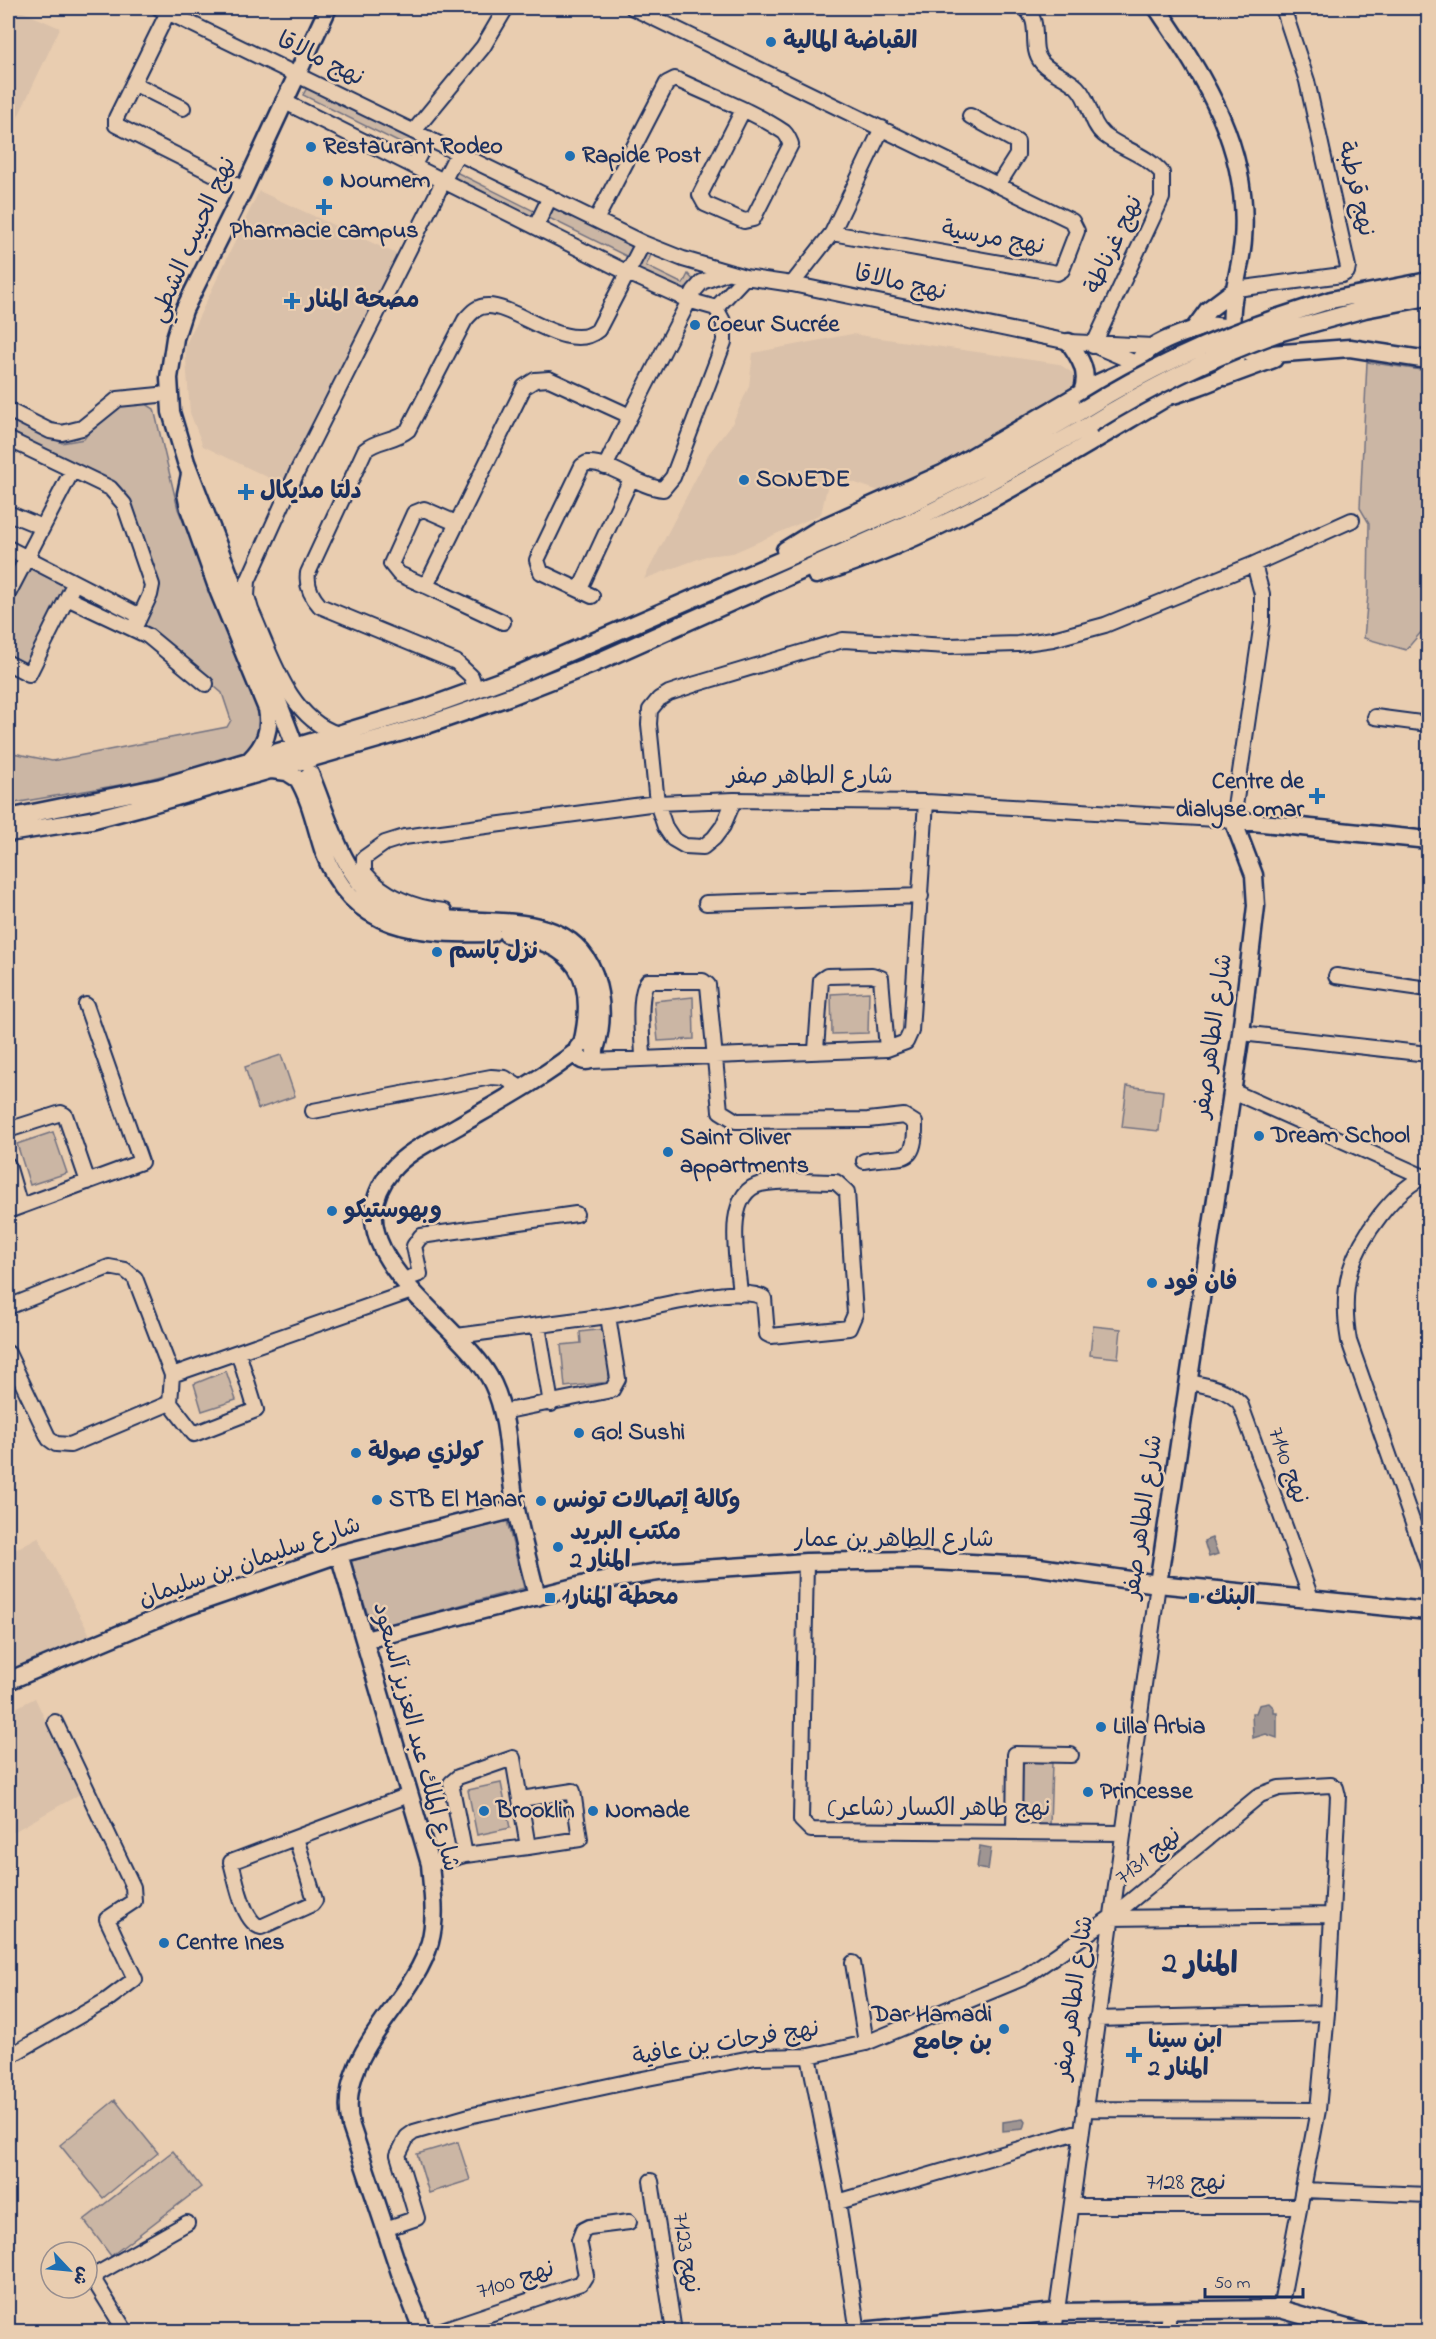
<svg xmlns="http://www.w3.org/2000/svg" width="1436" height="2339" font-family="'Indie Flower','Playpen Sans Arabic',sans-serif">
	<rect width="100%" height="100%" fill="#e9cdb0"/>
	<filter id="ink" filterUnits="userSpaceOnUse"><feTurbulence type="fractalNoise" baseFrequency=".0167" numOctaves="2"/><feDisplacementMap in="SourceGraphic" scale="12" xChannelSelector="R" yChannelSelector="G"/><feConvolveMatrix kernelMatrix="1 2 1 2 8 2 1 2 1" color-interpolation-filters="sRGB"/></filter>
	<g filter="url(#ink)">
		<!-- built -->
		<path fill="#dac1aa" d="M 8,8 L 14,8 L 60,28 L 8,138 Z
			M 259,191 L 399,255 L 286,486 L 203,446 L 190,413 L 185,346 Z
			M 852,334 L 1059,364 L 1077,376 L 1077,382 L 1075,389 L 966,451 L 879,491 L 832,475 L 829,479 L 821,514 L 733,553 L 706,556 L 644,579 L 709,453 L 732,424 L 749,386 L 753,353 Z
			M 38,1537 L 90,1635 L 8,1671 L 8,1551 L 9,1553 Z
			M 35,1698 L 80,1794 L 8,1835 L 8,1712 Z"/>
		<!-- green -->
		<path fill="#cbb6a4" stroke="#737281" stroke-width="1.5" d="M 309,84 L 421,141 L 416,151 L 303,95 Z
			M 454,171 L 536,212 L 533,218 L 451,177 Z
			M 554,208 L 635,248 L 630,258 L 549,218 Z
			M 644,252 L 651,255 L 646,266 L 683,284 L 688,274 L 695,282 L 690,293 L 636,269 Z
			M 1367,362 L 1428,371 L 1428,624 L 1406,650 L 1364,638 L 1368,595 L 1369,523 L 1360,508 Z
			M 140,400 L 154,409 L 178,509 L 264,718 L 247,754 L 137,782 L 8,804 L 8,752 L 52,761 L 227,727 L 231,720 L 222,693 L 141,624 L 158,587 L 123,492 L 8,435 L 8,415 L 62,443 L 84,439 C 100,415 111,403 140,400 Z
			M 29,566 L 65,585 L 26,664 L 8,655 L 8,609 Z
			M 869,992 L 868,1033 L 832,1034 L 831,994 Z
			M 693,997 L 694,1039 L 658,1041 L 654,1001 Z
			M 281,1055 L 295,1096 L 258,1109 L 245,1067 Z
			M 1127,1086 L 1163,1091 L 1159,1131 L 1122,1127 Z
			M 53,1132 L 67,1173 L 30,1185 L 17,1144 Z
			M 1093,1326 L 1121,1329 L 1118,1358 L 1090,1355 Z
			M 604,1329 L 610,1382 L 565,1387 L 561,1345 L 581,1343 L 580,1332 Z
			M 226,1371 L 236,1400 L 202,1411 L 194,1384 Z
			M 507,1521 L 524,1588 L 372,1629 L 351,1561 Z
			M 1023,1762 L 1052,1763 L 1050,1826 L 1022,1825 Z
			M 501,1783 L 510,1828 L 477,1835 L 468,1790 Z
			M 115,2100 L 158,2153 L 103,2198 L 60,2145 Z
			M 458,2142 L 470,2180 L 429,2193 L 417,2154 Z
			M 173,2151 L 201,2187 L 111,2256 L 84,2220 Z"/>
		<!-- water -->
		<path fill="#9f9592" stroke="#6a6c7d" stroke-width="1.5" d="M 1212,1538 L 1218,1554 L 1209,1557 L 1204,1541 Z
			M 1269,1703 L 1274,1708 L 1274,1713 L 1277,1713 L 1277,1738 L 1266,1734 L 1253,1738 L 1252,1713 L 1256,1713 L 1259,1705 Z
			M 980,1846 L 991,1848 L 988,1870 L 977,1868 Z
			M 1023,2119 L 1025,2122 L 1023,2129 L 1003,2131 L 1003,2122 Z"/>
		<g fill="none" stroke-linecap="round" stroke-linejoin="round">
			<defs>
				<path id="minor" d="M 159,8 L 643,243 L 683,259 L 745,277 L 792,284 L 1069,342 L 1153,346
					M 633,8 L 1072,221 L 1077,231 L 1062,270 L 1057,273 L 832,233
					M 1025,8 C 1043,23 1028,47 1042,63 C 1051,73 1067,77 1077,87 C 1091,101 1089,122 1104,135 C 1122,149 1147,155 1162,173 L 1162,198 L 1093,346
					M 168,12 L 116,118 L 116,125 L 244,189
					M 133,83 L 183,108
					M 283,101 L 628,273 L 688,300 L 716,308
					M 970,116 L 1017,142 L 1017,155 L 998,185
					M 414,131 L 483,47 L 506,8
					M 414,165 L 428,138
					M 596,220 L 667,83 L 675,79 L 680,81 C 714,97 753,111 784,132 C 788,136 789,139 791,144 L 753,219 L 744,221 L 705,204 L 700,195 L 742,112
					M 536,226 L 550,197
					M 792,284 L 832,233 L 882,128
					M 1236,289 L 1342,275 L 1347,272 L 1348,267 L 1307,81 L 1283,8
					M 716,308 L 745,277
					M 1098,347 L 1138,364
					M 8,410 L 50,431 L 62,433 L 82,428 L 118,399 L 169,394
					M 8,439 L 110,488 L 124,504 L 152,585 L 150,595 L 134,629
					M 605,467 L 630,416
					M 8,513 L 42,527
					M 8,548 L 140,616
					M 426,586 L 399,574 L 391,564 L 414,513 L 424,509 L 456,523
					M 580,589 L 631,479
					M 8,594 L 72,471
					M 592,596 L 541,572 L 537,560 L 582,466 L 587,463 C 610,461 638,487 663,489 L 673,477 L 724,342 L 724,323 L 716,308
					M 67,598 L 148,636 L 206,684
					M 503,622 L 426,586 L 524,387 L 535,380 L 549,379 L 630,416 L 694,291 L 702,282 L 726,273
					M 8,663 L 29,674 L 71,590
					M 476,690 L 471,676 L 456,662 L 320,606 C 311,596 306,586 308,573 L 365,450 C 378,439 395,441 408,430 L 465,320 C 472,312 477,306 488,306 C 517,306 569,355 598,330 L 643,243
					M 1375,717 L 1428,724
					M 338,734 C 288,718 271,654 251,610 L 247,596 L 248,581 L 297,472 L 458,152
					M 734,800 L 723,826 L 714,838 L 703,847 L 685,846 L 673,839 L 665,827 L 657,803 L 649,724 L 650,710 L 659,699 L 669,693 L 696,684 L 843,640 L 948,646 L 1018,644 L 1053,639 L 1105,625 L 1254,564 L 1352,520
					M 706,903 L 921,896
					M 444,911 C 415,908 383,896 364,872 L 364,858 L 385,843 L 404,837 L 657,803 L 734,800 L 926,802 L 1233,820 L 1262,622 L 1262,594 L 1254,564
					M 1336,976 L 1428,989
					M 1241,1033 L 1428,1054
					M 816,1050 L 821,980 L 827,976 L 872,975 L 881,978 L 887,1049
					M 643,1059 C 643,1041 637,994 648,981 L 703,981 L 708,985 L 720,1111 L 736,1121 L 868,1120 L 904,1116 L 915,1123 C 916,1170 900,1153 864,1161
					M 591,1061 L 887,1049 L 906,1042 L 911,1031 L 926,802
					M 1232,1091 L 1424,1177
					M 313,1111 L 491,1077 L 505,1078 L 522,1089
					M 8,1130 L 61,1113 L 65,1115 L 88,1182
					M 8,1165 L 20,1206
					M 1428,1175 C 1395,1188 1360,1237 1350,1271 C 1344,1294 1345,1318 1349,1341 L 1428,1566
					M 8,1211 L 141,1162 L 86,1005
					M 403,1280 L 420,1274 L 414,1246 L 421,1236 L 576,1214
					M 8,1307 L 109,1267 L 125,1270 L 135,1278 L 172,1375 L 170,1403 L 194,1434 L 256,1410 L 238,1352
					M 608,1316 C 640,1312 740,1282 764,1298 L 767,1334 L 771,1336 L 849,1328 L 855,1314 L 847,1192 L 836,1182 C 814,1182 782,1179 761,1184 C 722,1193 738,1264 740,1294
					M 538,1326 L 551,1404
					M 457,1336 L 608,1316 L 618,1379 L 612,1390 L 502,1412
					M 8,1353 L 49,1439 L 56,1444 L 70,1445 L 170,1403
					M 172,1375 L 412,1291
					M 1189,1382 C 1208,1386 1226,1388 1240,1403 L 1311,1598
					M 806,1562 L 801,1820 L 811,1830 L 1122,1833
					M 521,1799 L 573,1791 L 580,1839 L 528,1847
					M 1014,1831 L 1015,1754 L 1071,1755
					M 296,1838 L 315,1900 L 312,1904 L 261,1927 C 243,1923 236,1879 231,1862 L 409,1795
					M 430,1864 L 465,1855 L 528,1847 L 513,1758 L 458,1777 L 451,1783 L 465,1855
					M 1110,1918 L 1331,1915
					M 853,1963 L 866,2043
					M 1096,2019 L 1327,2013
					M 809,2056 L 838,2202 L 858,2332
					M 8,2057 L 107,2000 L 135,1979 L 107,1919 L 134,1901 L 133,1887 L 55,1722
					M 1084,2109 L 1318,2110
					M 651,2181 L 674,2332
					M 1304,2190 L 1428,2195
					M 838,2202 L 1081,2131
					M 1072,2206 L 1300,2206
					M 385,2229 L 417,2218 L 398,2155 L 407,2137 L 414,2132 L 473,2115 L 627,2082 L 756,2057 L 809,2056 L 866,2043 L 1023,1978 L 1110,1918 L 1260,1795 L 1279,1788 L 1331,1785 L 1336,1788 L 1338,1796 L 1327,2013 L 1318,2110 L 1280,2309
					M 126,2332 L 95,2282 L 97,2274 L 187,2223
					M 436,2332 L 581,2283 L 586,2275 L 579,2240 L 583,2230 L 589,2227 L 629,2222
					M 1054,2332 L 1158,1584
					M 1167,2332 L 1169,2310"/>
				<path id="tertiary" d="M 1157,8 C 1206,80 1250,149 1243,240 C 1241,271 1227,305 1233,336
					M 1276,318 L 1331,300 L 1428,281
					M 1208,325 L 1223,327 C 1231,333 1236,339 1237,350 C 1240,376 1207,383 1188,390 C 1180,393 1170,397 1161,397 C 1145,396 1134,380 1138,364 C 1143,344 1189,331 1208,325 Z
					M 1194,329 L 1208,310 L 1236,289
					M 1278,333 L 1365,309 L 1428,297
					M 1069,342 C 1080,358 1090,373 1082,392
					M 1236,342 L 1250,353 L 1258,355 L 1350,348 L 1428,360
					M 1225,377 L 1274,359
					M 190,474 L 186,494 L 189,508 L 218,590 L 267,709 C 271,730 265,745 250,760
					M 785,550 L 819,529 L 944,473 L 1100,382 L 1138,365
					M 816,575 C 942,536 1056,463 1169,396
					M 292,738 L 186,462 L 171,412 L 169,378 L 175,338 L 184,310 L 244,189 L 328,8
					M 272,770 L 287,772 L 298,779 C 311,800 316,829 324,852 C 353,933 421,934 492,933
					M 310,774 C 327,814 342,875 378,900 C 441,944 562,889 594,974 C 603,1000 603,1024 595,1050
					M 8,818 L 161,787 L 425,708 L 519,674 L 906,506 L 989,464 L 1084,409
					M 1233,820 L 1428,840
					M 8,833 L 91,820 L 141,807 L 427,725 L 511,696 L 593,664 L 915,520 L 987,483 L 1091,424
					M 507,934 C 576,942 598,977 582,1044
					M577 1052a9 9 0 1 1 18 0a9 9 0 1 1-18 0Z
					M 339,1554 L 430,1864 C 432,1890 437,1916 430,1942 C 413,2005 334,2052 351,2126 L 400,2273 L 423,2332
					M 1158,1584 L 1241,1033 L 1256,906 L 1254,875 L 1233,820
					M 537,1597 C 530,1568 522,1539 516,1509 C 508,1469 511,1422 493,1384 C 464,1321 326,1253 391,1171 C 408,1150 436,1139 458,1126 C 499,1102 540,1080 577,1051
					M 365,1640 L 598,1581 L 658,1572 L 806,1562 L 913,1560 L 1032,1566 L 1158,1584 L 1428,1611
					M 8,1681 L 180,1609 L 339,1554 L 516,1509
					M 851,2332 L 1057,2312 L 1280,2309 L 1361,2332"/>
			</defs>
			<!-- minor casing -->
			<use href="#minor" stroke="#1b2f5e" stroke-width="18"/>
			<!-- tertiary casing -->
			<use href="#tertiary" stroke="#1b2f5e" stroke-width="21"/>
			<!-- minor -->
			<use href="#minor" stroke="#e9cdb0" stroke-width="14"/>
			<!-- tertiary -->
			<use href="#tertiary" stroke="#e9cdb0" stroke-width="16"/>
			<defs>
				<path id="tertiary-bridge" d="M 1084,409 C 1145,371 1208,341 1276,318
					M 1091,424 C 1150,387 1212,357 1278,333"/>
			</defs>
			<!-- tertiary-bridge casing -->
			<use href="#tertiary-bridge" stroke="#1b2f5e" stroke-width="21" stroke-linecap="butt"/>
			<!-- tertiary-bridge -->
			<use href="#tertiary-bridge" stroke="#e9cdb0" stroke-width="16"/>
		</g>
	</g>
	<!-- markers -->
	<g fill="#1f6fb2" stroke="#e9cdb0" stroke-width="2">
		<circle cx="771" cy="42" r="6"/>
		<circle cx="311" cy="147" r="6"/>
		<circle cx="570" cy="156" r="6"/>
		<circle cx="328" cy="181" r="6"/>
		<path d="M321 198h6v6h6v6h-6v6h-6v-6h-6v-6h6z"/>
		<path d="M289 292h6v6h6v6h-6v6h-6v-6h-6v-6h6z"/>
		<circle cx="695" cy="325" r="6"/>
		<circle cx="744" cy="480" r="6"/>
		<path d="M243 483h6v6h6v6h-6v6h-6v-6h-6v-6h6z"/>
		<path d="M1314 787h6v6h6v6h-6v6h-6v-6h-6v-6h6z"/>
		<circle cx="437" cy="952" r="6"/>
		<circle cx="1259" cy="1136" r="6"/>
		<circle cx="668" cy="1152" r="6"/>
		<circle cx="332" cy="1211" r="6"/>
		<circle cx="1152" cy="1283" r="6"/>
		<circle cx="579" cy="1433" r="6"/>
		<circle cx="356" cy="1453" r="6"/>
		<circle cx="377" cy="1500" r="6"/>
		<circle cx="541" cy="1501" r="6"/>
		<circle cx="558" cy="1547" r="6"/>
		<rect x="544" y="1592" width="12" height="12" rx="3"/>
		<rect x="1188" y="1592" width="12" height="12" rx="3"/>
		<circle cx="1101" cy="1727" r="6"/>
		<circle cx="1088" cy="1792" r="6"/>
		<circle cx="484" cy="1811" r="6"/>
		<circle cx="593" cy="1811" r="6"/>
		<circle cx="164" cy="1943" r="6"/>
		<circle cx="1004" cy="2029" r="6"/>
		<path d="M1131 2046h6v6h6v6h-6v6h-6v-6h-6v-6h6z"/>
	</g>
	<g text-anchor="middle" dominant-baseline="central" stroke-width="5" stroke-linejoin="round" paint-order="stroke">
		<!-- poi labels -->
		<g font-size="24" font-weight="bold" fill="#1b2f5e" stroke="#e9cdb0" text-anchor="start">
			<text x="783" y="42">القباضة المالية</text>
			<text x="323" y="147">Restaurant Rodeo</text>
			<text x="582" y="156">Rapide Post</text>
			<text x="340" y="181">Noumem</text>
			<text x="324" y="231" text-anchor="middle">Pharmacie campus</text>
			<text x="306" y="301">مصحة المنار</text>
			<text x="707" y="325">Coeur Sucrée</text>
			<text x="756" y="480">SONEDE</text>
			<text x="260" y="492">دلتا مديكال</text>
			<text x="1304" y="782" text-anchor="end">Centre de<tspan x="1304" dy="28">dialyse omar</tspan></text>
			<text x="449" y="952">نزل باسم</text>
			<text x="1271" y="1136">Dream School</text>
			<text x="680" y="1138">Saint Oliver<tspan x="680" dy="28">appartments</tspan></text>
			<text x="344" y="1211">وبهوستيكو</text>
			<text x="1164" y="1283">فان فود</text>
			<text x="591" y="1433">Go! Sushi</text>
			<text x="368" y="1453">كولزي صولة</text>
			<text x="389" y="1500">STB El Manar</text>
			<text x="553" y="1501">وكالة إتصالات تونس</text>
			<text x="570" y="1533">مكتب البريد<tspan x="570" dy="28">المنار 2</tspan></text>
			<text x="562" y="1598">محطة المنار1</text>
			<text x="1206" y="1598">البنك</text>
			<text x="1113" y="1727">Lilla Arbia</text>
			<text x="1100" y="1792">Princesse</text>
			<text x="496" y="1811">Brooklin</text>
			<text x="605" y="1811">Nomade</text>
			<text x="176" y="1943">Centre Ines</text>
			<text x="992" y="2015" text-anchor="end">Dar Hamadi<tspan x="992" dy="28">بن جامع</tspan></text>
			<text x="1148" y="2041">ابن سينا<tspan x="1148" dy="28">المنار 2</tspan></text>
		</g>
		<!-- street labels -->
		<g font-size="24" fill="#1b2f5e" stroke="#e9cdb0">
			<text transform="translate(320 60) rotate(26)">نهج مالاقا</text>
			<text transform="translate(1355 189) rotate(77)">نهج قرطبة</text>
			<text transform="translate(993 239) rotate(10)">نهج مرسية</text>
			<text transform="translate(194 240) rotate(-66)">نهج الحبيب الشطي</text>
			<text transform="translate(1115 245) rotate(-65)">نهج غرناطة</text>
			<text transform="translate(900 284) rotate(12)">نهج مالاقا</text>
			<text x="810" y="777">شارع الطاهر صفر</text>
			<text transform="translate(1214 1036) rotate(-82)">شارع الطاهر صفر</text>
			<text transform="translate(1287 1466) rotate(70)">نهج 7140</text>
			<text transform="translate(1144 1517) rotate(-82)">شارع الطاهر صفر</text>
			<text x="894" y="1540">شارع الطاهر بن عمار</text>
			<text transform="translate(250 1563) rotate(-19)">شارع سليمان بن سليمان</text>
			<text transform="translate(415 1737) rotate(75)">شارع الملك عبد العزيز آلسعود</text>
			<text x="939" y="1809">نهج طاهر الكسار (شاعر)</text>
			<text transform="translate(1149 1857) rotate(-39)">نهج 7131</text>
			<text transform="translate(1075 1998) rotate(-82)">شارع الطاهر صفر</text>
			<text transform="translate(726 2044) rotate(-9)">نهج فرحات بن عافية</text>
			<text x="1186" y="2183">نهج 7128</text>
			<text transform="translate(685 2253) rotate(81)">نهج 7123</text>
			<text transform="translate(516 2281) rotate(-18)">نهج 7100</text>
		</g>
		<!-- district labels -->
		<g font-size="30" font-weight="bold" fill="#1b2f5e" stroke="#e9cdb0">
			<text x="1200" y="1965">المنار 2</text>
		</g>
	</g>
	<!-- margin -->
	<rect width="1436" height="2339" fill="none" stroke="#e9cdb0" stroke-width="30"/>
	<rect x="15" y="15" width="1406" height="2309" fill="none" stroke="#1b2f5e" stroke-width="2" filter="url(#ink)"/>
	<!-- north arrow -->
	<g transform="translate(69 2270) rotate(116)"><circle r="28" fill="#e9cdb0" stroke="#978e8f" stroke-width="1.5"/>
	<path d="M0-4.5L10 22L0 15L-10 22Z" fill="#1f6fb2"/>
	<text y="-9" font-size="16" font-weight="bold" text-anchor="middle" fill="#1b2f5e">ش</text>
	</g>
	<!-- scale -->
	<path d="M1205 2288v9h98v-9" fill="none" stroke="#1b2f5e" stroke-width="3"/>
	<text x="1214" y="2288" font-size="18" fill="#1b2f5e" stroke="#e9cdb0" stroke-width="4.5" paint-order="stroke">50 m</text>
</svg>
